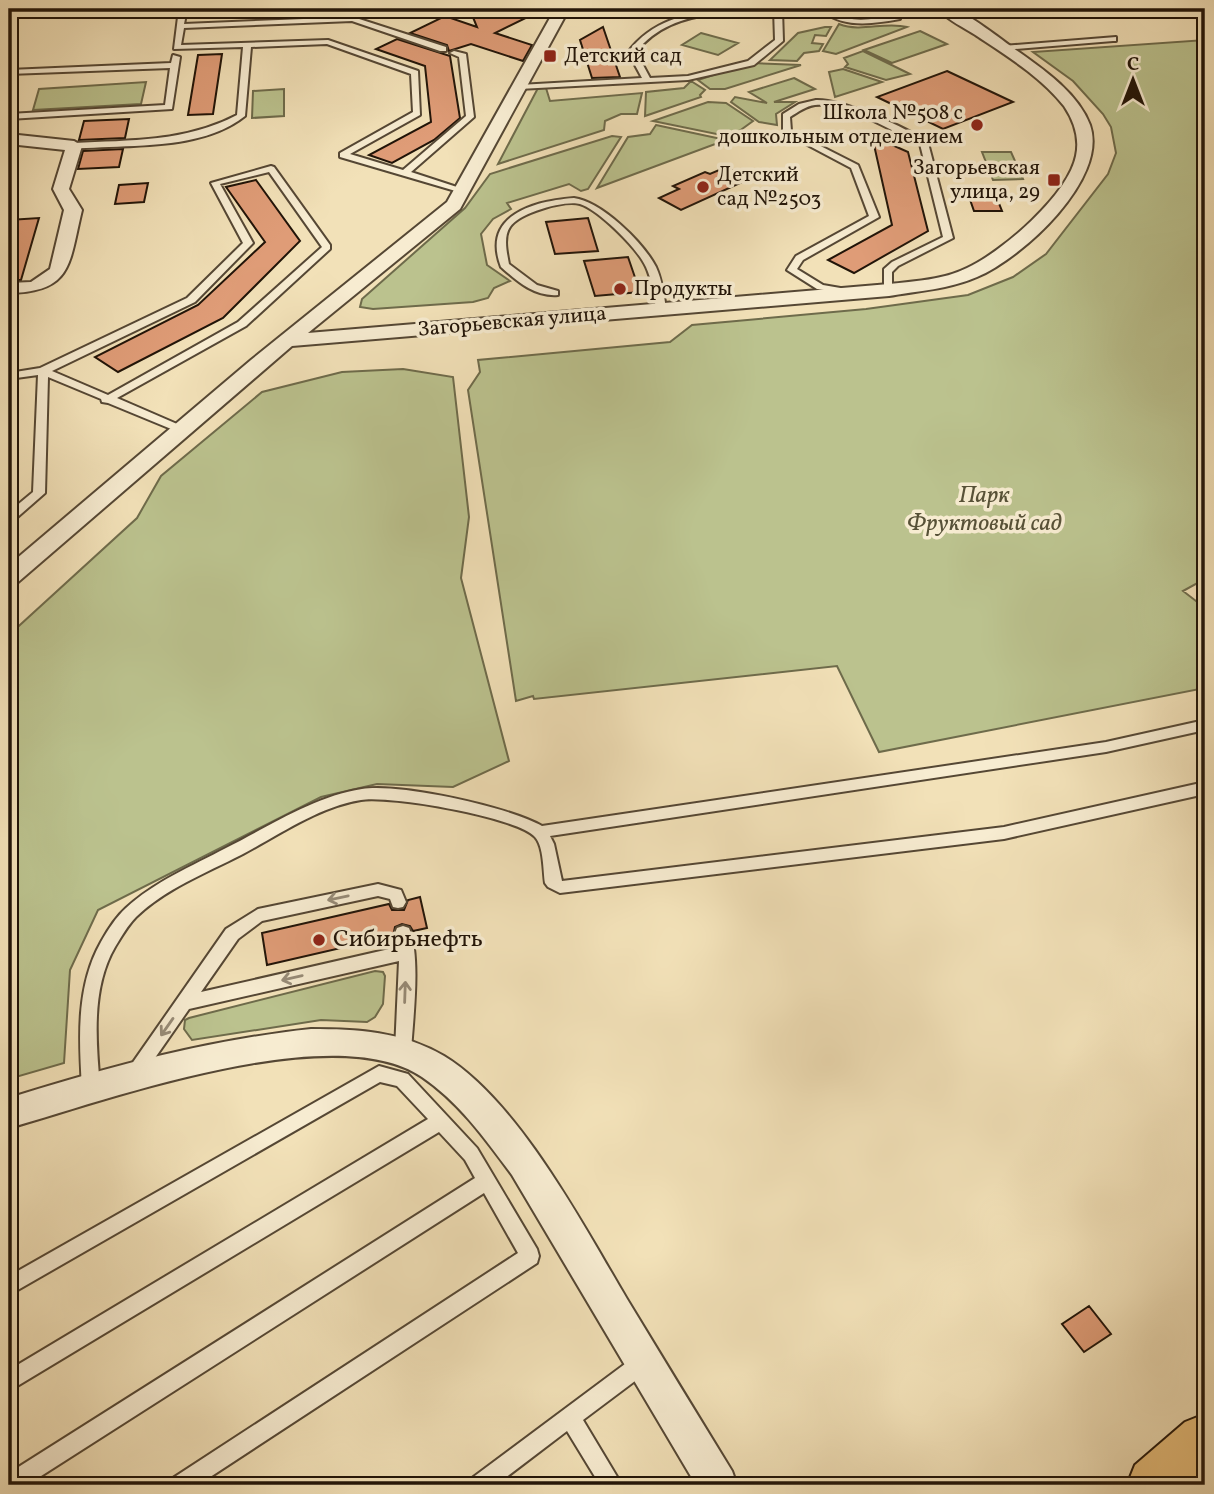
<svg xmlns="http://www.w3.org/2000/svg" width="1214" height="1494" font-family="Vollkorn,serif">
	<rect width="100%" height="100%" fill="#f2e1b8"/>
	<filter id="stains"><feTurbulence type="fractalNoise" baseFrequency=".00286" numOctaves="4"/><feColorMatrix values="0 0 0 0 .2 0 0 0 0 .09 0 0 0 0 .02 0 0 0 .5 -.17"/></filter>
	<radialGradient id="worn" r=".72"><stop offset=".6" stop-color="#630" stop-opacity="0"/><stop offset="1" stop-color="#630" stop-opacity=".3"/></radialGradient>
	<!-- green -->
	<path fill="#bbc28e" stroke="#6e6b4b" stroke-width="2" d="M 839,24 C 862,33 884,21 907,27 L 836,54 L 823,51 Z
		M 825,27 L 831,27 L 826,36 L 815,35 L 812,43 L 823,44 L 819,51 L 804,53 L 797,61 L 770,60 L 798,33 Z
		M 920,31 L 947,44 L 892,63 L 864,50 Z
		M 701,33 L 738,43 L 718,55 L 682,45 Z
		M 1205,40 L 1205,579 L 1183,591 L 1205,608 L 1205,688 L 879,752 L 837,666 L 534,699 L 533,696 L 516,701 L 468,390 L 480,372 L 478,360 L 670,342 L 692,325 L 866,309 L 968,295 L 1013,277 L 1046,254 L 1108,174 L 1116,153 L 1111,127 L 1103,114 L 1073,81 L 1033,52 Z
		M 863,51 L 910,74 L 886,80 L 845,67 L 848,64 L 844,58 Z
		M 750,63 L 801,65 L 725,89 L 710,89 L 698,80 Z
		M 843,69 L 882,82 L 835,97 L 829,72 Z
		M 794,78 L 815,89 L 774,102 L 795,102 L 776,114 L 777,125 L 759,122 L 731,102 L 735,97 L 767,103 L 749,92 Z
		M 691,81 L 705,90 L 700,95 L 701,97 L 645,116 L 646,92 L 684,88 Z
		M 146,82 L 141,104 L 33,110 L 39,89 Z
		M 538,88 L 546,88 L 550,101 L 642,93 L 637,114 L 621,114 L 605,121 L 604,130 L 498,164 Z
		M 284,89 L 284,116 L 252,118 L 253,91 Z
		M 708,102 L 726,103 L 753,121 L 731,137 L 653,121 Z
		M 656,125 L 726,140 L 597,188 L 628,137 L 650,134 Z
		M 612,136 L 621,137 L 588,189 L 581,191 L 569,184 L 507,203 L 511,209 L 493,219 L 481,234 L 487,265 L 510,281 L 494,288 L 488,298 L 473,302 L 373,309 L 360,307 L 362,299 L 465,208 L 490,174 Z
		M 982,152 L 1011,152 L 1023,179 L 993,180 Z
		M 403,369 L 453,377 L 469,517 L 461,578 L 509,761 L 453,787 L 377,784 L 321,797 L 98,910 L 70,970 L 64,1063 L 9,1079 L 9,635 L 137,518 L 161,476 L 262,392 L 342,372 Z
		M 375,971 L 383,972 L 385,976 L 383,1004 L 375,1017 L 367,1022 L 321,1020 L 192,1040 L 184,1029 L 185,1020 L 189,1018 Z"/>
	<!-- building -->
	<path fill="#df9c77" stroke="#211408" stroke-width="2" d="M 489,9 L 544,9 L 495,33 L 532,45 L 523,61 L 471,44 L 449,51 L 447,45 L 410,33 L 445,16 L 477,27 L 470,10 L 484,12 Z
		M 603,27 L 620,77 L 592,78 L 580,40 Z
		M 397,39 L 450,56 L 460,118 L 434,140 L 392,163 L 369,155 L 431,122 L 425,66 L 376,49 Z
		M 222,54 L 213,114 L 188,115 L 198,55 Z
		M 947,71 L 1013,102 L 943,129 L 877,97 Z
		M 129,119 L 125,138 L 79,140 L 84,121 Z
		M 872,136 L 908,152 L 928,231 L 854,273 L 828,260 L 892,225 Z
		M 123,149 L 119,167 L 78,169 L 83,151 Z
		M 726,167 L 749,179 L 681,210 L 659,198 L 679,189 L 673,186 L 705,172 L 710,174 Z
		M 256,180 L 300,241 L 223,318 L 118,372 L 95,357 L 198,305 L 265,242 L 226,187 Z
		M 148,183 L 144,202 L 115,204 L 119,185 Z
		M 967,191 L 994,191 L 1002,211 L 974,211 Z
		M 39,218 L 21,280 L 9,280 L 9,220 Z
		M 588,218 L 598,251 L 555,254 L 546,222 Z
		M 628,257 L 640,292 L 595,296 L 584,261 Z
		M 420,897 L 427,928 L 413,931 L 410,926 L 402,924 L 395,927 L 393,936 L 267,965 L 262,933 L 389,904 L 392,910 L 404,910 L 408,900 Z
		M 1089,1306 L 1111,1334 L 1084,1352 L 1062,1324 Z"/>
	<g fill="none" stroke-linecap="round" stroke-linejoin="round">
		<defs>
			<path id="service" d="M 179,9 L 187,9 L 184,24 L 353,17 L 446,47 L 446,51 L 440,51 L 352,21 L 184,28 L 181,45 L 328,40 L 418,71 L 420,115 L 350,154 L 403,170 L 466,116 L 459,57 L 450,53 L 454,51 L 466,54 L 474,117 L 411,172 L 466,190 L 459,192 L 340,157 L 340,153 L 413,112 L 411,74 L 327,44 L 251,47 L 245,116 C 209,145 153,145 109,147 C 97,147 83,149 71,148 L 70,146 L 74,143 C 130,140 186,142 237,115 L 243,47 L 174,49 Z
				M 722,9 L 746,9 C 737,13 724,13 713,14 C 682,18 656,27 636,52 L 650,78 L 688,76 L 748,61 L 775,40 L 774,9 L 782,9 L 783,41 L 754,65 L 688,80 L 519,89 L 515,87 L 519,85 L 642,78 L 628,52 C 652,21 685,13 722,9 Z
				M 820,9 C 831,9 837,15 847,18 C 862,22 878,18 893,15 L 894,9 L 902,9 L 900,19 C 872,24 843,29 820,9 Z
				M 1116,37 L 1116,41 L 1113,41 L 1003,50 L 999,48 L 1003,46 Z
				M 173,55 L 180,57 L 172,109 L 9,119 L 9,114 L 165,105 L 170,68 L 9,74 L 9,70 L 171,63 Z
				M 816,100 C 842,99 907,127 928,143 L 953,238 L 898,266 L 892,272 L 892,292 L 884,290 L 884,269 L 892,262 L 943,237 L 920,144 C 893,132 845,101 815,105 C 806,106 798,112 790,117 L 791,131 L 858,165 L 879,217 L 803,260 L 797,269 L 823,285 L 852,290 L 852,294 L 817,289 L 787,270 L 796,256 L 869,216 L 851,168 L 783,132 L 783,114 L 799,104 Z
				M 271,166 L 274,167 L 330,245 L 330,249 L 246,326 L 117,398 L 184,427 L 184,431 L 176,431 L 108,403 L 102,402 L 101,399 L 48,377 L 45,493 L 13,521 L 9,522 L 9,512 L 33,492 L 38,375 L 9,379 L 9,373 L 40,368 L 187,298 L 243,243 L 211,183 ZM 269,172 L 322,247 L 238,322 L 108,395 L 52,371 L 195,302 L 253,243 L 220,184 Z
				M 574,198 C 602,202 643,242 656,267 C 662,280 664,295 666,309 L 665,311 L 656,309 C 654,295 652,280 646,267 C 638,249 599,210 580,204 C 564,200 519,213 510,227 C 503,237 507,253 509,264 L 537,285 L 558,291 L 558,295 C 534,297 517,281 501,267 C 481,215 534,201 574,198 Z
				M 1205,720 L 1205,730 L 1106,752 L 550,836 L 554,844 L 562,881 L 1004,827 L 1205,782 L 1205,794 L 1004,839 L 560,893 L 548,887 L 545,883 C 543,870 544,847 535,837 C 517,817 389,795 361,800 C 318,807 279,835 241,855 C 206,873 165,889 136,917 C 128,925 121,937 115,947 C 91,988 96,1042 100,1087 L 97,1093 L 91,1095 L 85,1093 L 82,1087 C 79,1039 76,986 101,942 C 107,931 117,916 126,908 C 154,882 192,866 226,848 C 268,827 315,796 362,789 C 400,783 509,807 542,826 L 1106,742 Z
				M 378,884 L 401,890 L 406,902 L 403,907 L 398,908 L 393,907 L 390,899 L 378,896 L 262,921 L 238,939 L 201,992 L 398,947 L 395,933 L 397,928 L 403,926 L 409,928 C 421,956 413,1019 411,1051 L 409,1056 L 403,1059 L 397,1056 L 395,1051 L 399,961 L 189,1009 L 141,1078 L 135,1081 L 129,1078 L 127,1073 L 129,1068 L 226,929 L 258,909 Z
				M 379,1066 L 408,1074 L 477,1148 L 537,1249 L 539,1256 L 537,1263 L 198,1485 L 170,1485 L 173,1478 L 518,1253 L 484,1193 L 27,1485 L 9,1485 L 9,1473 L 475,1178 L 465,1160 L 439,1132 L 9,1391 L 9,1370 L 428,1119 L 397,1086 L 380,1082 L 9,1295 L 9,1276 Z
				M 644,1352 L 651,1355 L 654,1362 L 651,1369 L 583,1420 L 622,1485 L 600,1485 L 567,1431 L 496,1485 L 469,1485 L 472,1478 L 637,1355 Z"/>
			<path id="minor" d="M 9,9 L 157,9 L 150,13 L 9,13 Z
				M 555,9 L 569,9 L 460,209 L 308,333 L 889,284 C 915,281 943,280 967,268 C 1002,252 1068,195 1076,156 C 1080,138 1074,121 1064,106 C 1041,77 1007,56 977,36 C 965,28 947,20 938,9 C 943,9 950,8 954,9 C 969,14 1002,40 1016,50 C 1043,69 1078,93 1090,125 C 1109,179 1022,258 977,277 C 950,289 918,291 889,296 L 292,346 L 17,583 L 9,585 L 9,565 L 251,360 L 447,202 Z
				M 9,134 L 74,141 L 82,146 L 69,189 L 82,210 C 69,263 73,292 9,293 L 9,283 L 31,282 L 50,269 L 64,210 L 53,189 L 65,150 L 9,144 Z
				M 311,1029 C 357,1029 402,1031 444,1056 C 518,1101 583,1225 627,1299 C 662,1357 697,1414 732,1471 L 737,1485 L 696,1485 L 512,1175 C 486,1140 459,1102 422,1077 C 333,1017 105,1101 9,1128 L 9,1098 C 108,1067 207,1040 311,1029 Z"/>
			<path id="trunk" d="M 1205,1414 L 1205,1479 L 1198,1485 L 1127,1485 L 1135,1465 L 1185,1422 Z"/>
		</defs>
		<!-- service casing -->
		<use href="#service" stroke="#554734" stroke-width="4"/>
		<!-- minor casing -->
		<use href="#minor" stroke="#554734" stroke-width="4"/>
		<!-- trunk casing -->
		<use href="#trunk" stroke="#211408" stroke-width="4"/>
		<!-- service -->
		<use href="#service" fill="#f7ecd1" fill-rule="evenodd"/>
		<!-- minor -->
		<use href="#minor" fill="#f7ecd1" fill-rule="evenodd"/>
		<!-- trunk -->
		<use href="#trunk" fill="#e9c07c" fill-rule="evenodd"/>
	</g>
	<!-- one-way arrows -->
	<defs><path id="oneway-shaft" d="M-6 0H5M1.5-3L5.5 0L1.5 3" fill="none" stroke-width="1.6" stroke-linecap="round" stroke-linejoin="round" transform="scale(1.75)"/></defs>
	<g stroke="#978b77">
		<use href="#oneway-shaft" transform="translate(338 898) rotate(168)"/>
		<use href="#oneway-shaft" transform="translate(292 978) rotate(167)"/>
		<use href="#oneway-shaft" transform="translate(405 992) rotate(-88)"/>
		<use href="#oneway-shaft" transform="translate(167 1027) rotate(125)"/>
	</g>
	<!-- markers -->
	<g fill="#8f2418" stroke="#f7ecd1" stroke-width="2.5">
		<rect x="543" y="49" width="14" height="14" rx="3.5"/>
		<circle cx="977" cy="125" r="7"/>
		<rect x="1047" y="173" width="14" height="14" rx="3.5"/>
		<circle cx="703" cy="187" r="7"/>
		<circle cx="620" cy="289" r="7"/>
		<circle cx="319" cy="940" r="7"/>
	</g>
	<g text-anchor="middle" dominant-baseline="central" stroke-width="7" stroke-linejoin="round" paint-order="stroke">
		<!-- far-poi labels -->
		<g font-size="21" fill="#211408" stroke="#f7ecd1" text-anchor="start">
			<text x="564" y="56">Детский сад</text>
			<text x="963" y="113" text-anchor="end">Школа №508 с<tspan x="963" dy="24">дошкольным отделением</tspan></text>
			<text x="1040" y="168" text-anchor="end">Загорьевская<tspan x="1040" dy="24">улица, 29</tspan></text>
			<text x="717" y="175">Детский<tspan x="717" dy="24">сад №2503</tspan></text>
			<text x="634" y="289">Продукты</text>
		</g>
		<!-- far-street labels -->
		<g font-size="21" fill="#211408" stroke="#f7ecd1">
			<text transform="translate(512 322) rotate(-5)">Загорьевская улица</text>
		</g>
		<!-- park labels -->
		<g font-size="24" font-style="italic" fill="#575137" stroke="#f7ecd1">
			<text x="984" y="496">Парк<tspan x="984" dy="28">Фруктовый сад</tspan></text>
		</g>
		<!-- poi labels -->
		<g font-size="24" fill="#211408" stroke="#f7ecd1" text-anchor="start">
			<text x="333" y="940">Сибирьнефть</text>
		</g>
	</g>
	<!-- margin -->
	<rect width="1214" height="1494" fill="none" stroke="#f2e1b8" stroke-width="35"/>
	<rect x="10" y="10" width="1193" height="1473" fill="none" stroke="#211408" stroke-width="3.5"/>
	<rect x="18" y="18" width="1179" height="1459" fill="none" stroke="#211408" stroke-width="2"/>
	<!-- north arrow -->
	<g transform="translate(1133 80)" stroke="#f7ecd1" stroke-width="5" paint-order="stroke">
	<path d="M0-5L12 26L0 18L-12 26Z" fill="#211408"/>
	<text y="-10" font-size="19" font-weight="bold" text-anchor="middle" fill="#211408">С</text>
	</g>
	<rect width="100%" height="100%" filter="url(#stains)"/>
	<rect width="100%" height="100%" fill="url(#worn)"/>
</svg>
